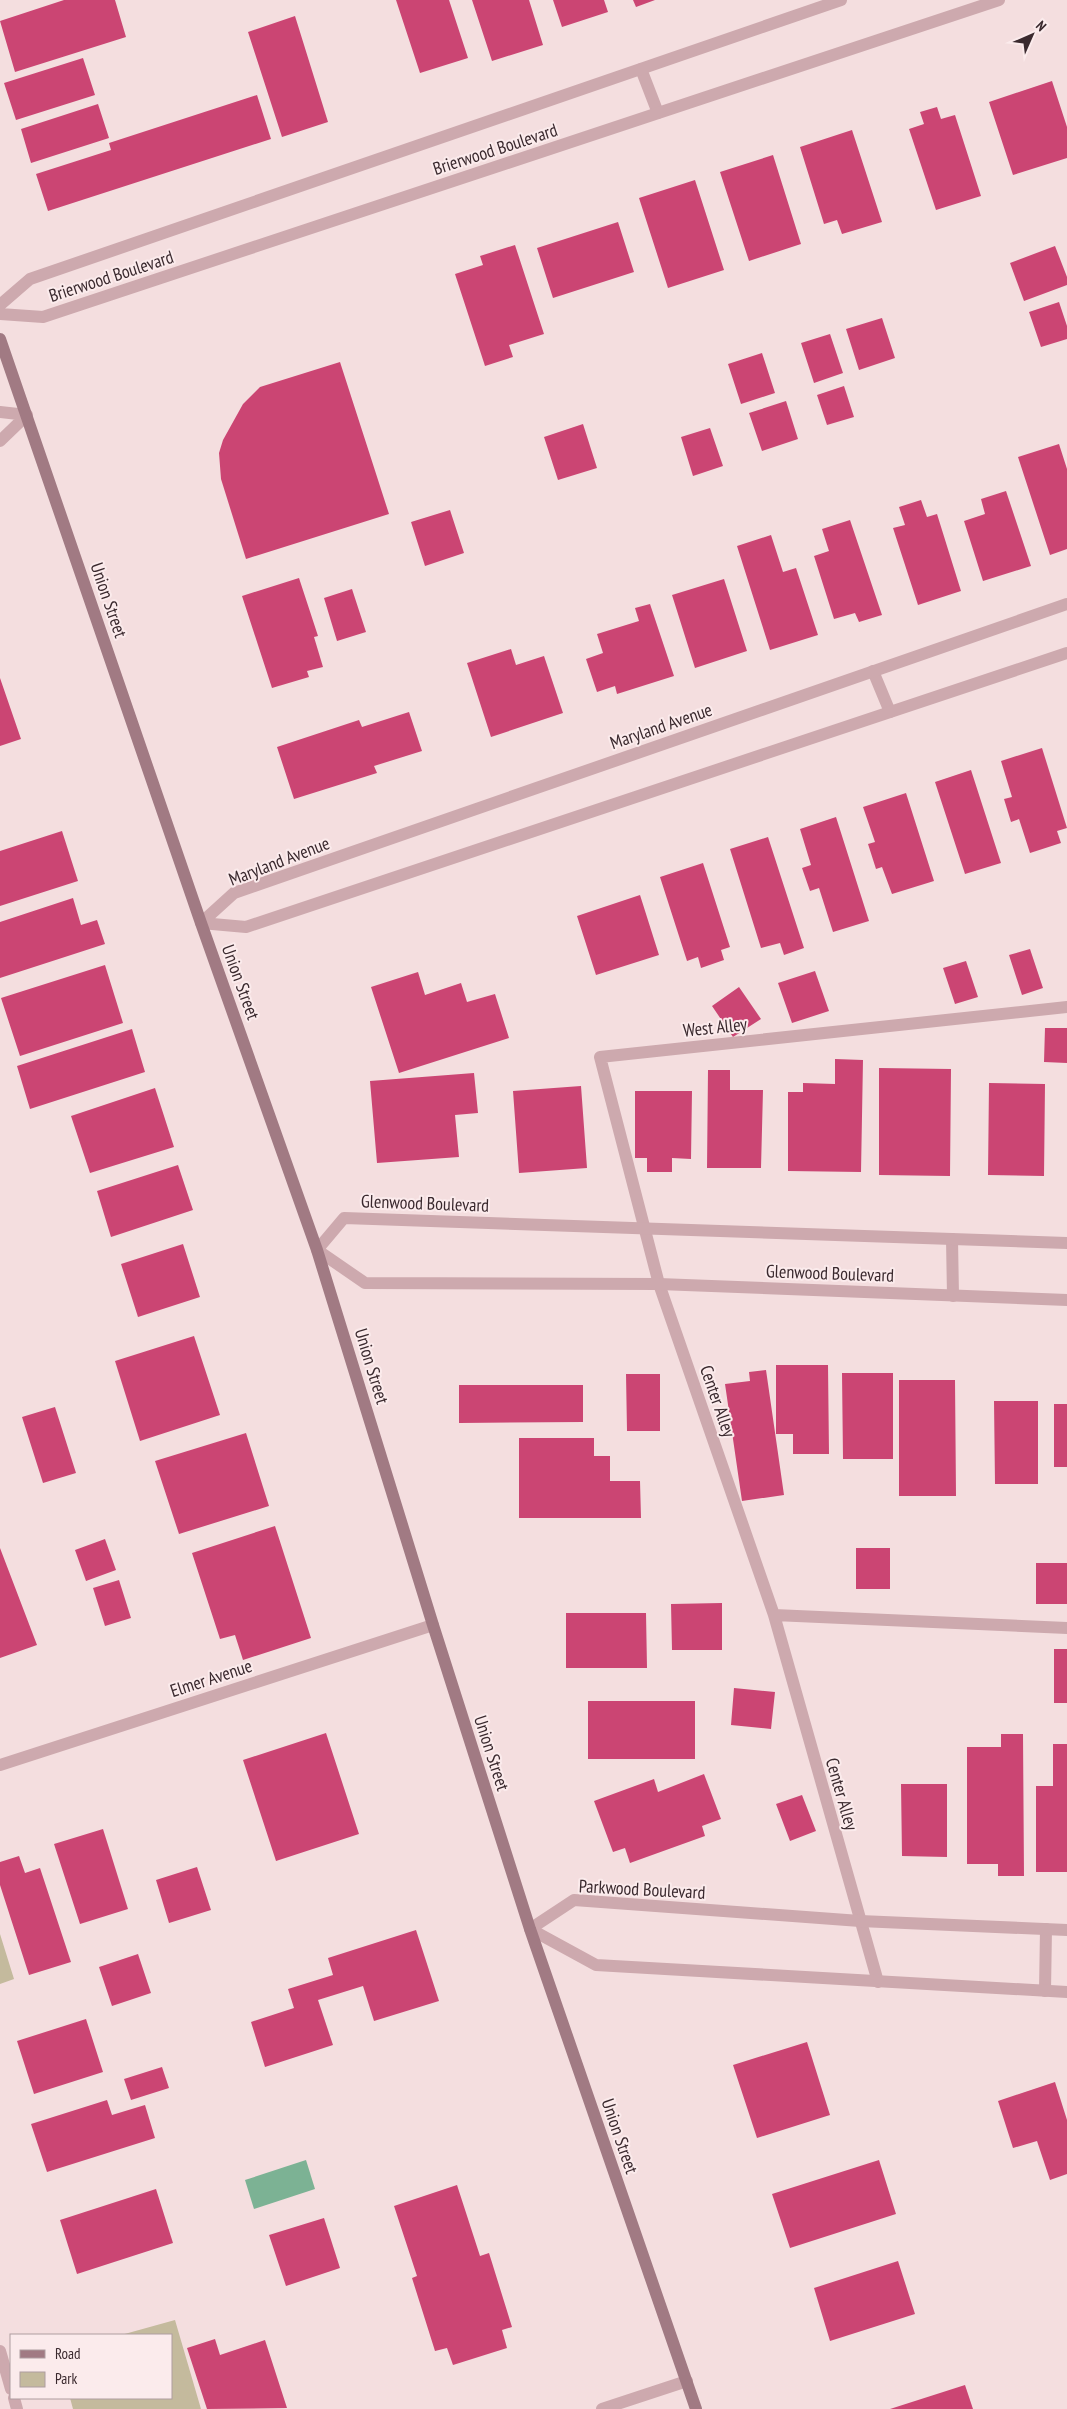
<svg xmlns="http://www.w3.org/2000/svg" width="1067" height="2409" font-family="'PT Sans Narrow',sans-serif">
	<rect width="100%" height="100%" fill="#f4dedf"/>
	<!-- green -->
	<path fill="#c4ba9d" d="M 0,1934 L 14,1979 L 0,1984 Z
		M 175,2320 L 201,2409 L 73,2409 L 70,2398 L 171,2398 L 171,2335 L 121,2335 Z"/>
	<!-- water -->
	<path fill="#7cb294" d="M 306,2160 L 315,2189 L 254,2209 L 245,2180 Z"/>
	<!-- building -->
	<path fill="#cb4573" d="M 64,0 L 115,0 L 126,37 L 15,72 L 0,21 Z
		M 396,0 L 449,0 L 468,58 L 420,73 Z
		M 472,0 L 529,0 L 543,45 L 492,61 Z
		M 553,0 L 604,0 L 608,12 L 562,27 Z
		M 633,0 L 655,0 L 636,7 Z
		M 295,16 L 328,122 L 282,137 L 248,32 Z
		M 83,58 L 95,95 L 16,120 L 4,83 Z
		M 1052,81 L 1067,127 L 1067,158 L 1013,175 L 989,102 Z
		M 257,95 L 271,139 L 48,211 L 36,174 L 111,150 L 109,143 Z
		M 98,104 L 109,138 L 31,163 L 21,129 Z
		M 937,107 L 941,119 L 955,115 L 981,196 L 936,210 L 909,129 L 924,124 L 920,112 Z
		M 852,130 L 882,222 L 842,234 L 837,220 L 824,224 L 800,147 Z
		M 773,155 L 801,244 L 749,261 L 720,172 Z
		M 695,180 L 724,270 L 668,288 L 639,198 Z
		M 618,222 L 634,272 L 553,298 L 537,248 Z
		M 515,245 L 544,334 L 509,345 L 513,357 L 485,366 L 455,274 L 483,265 L 480,256 Z
		M 1055,246 L 1067,277 L 1067,285 L 1024,301 L 1010,263 Z
		M 1059,302 L 1067,326 L 1067,339 L 1041,347 L 1029,312 Z
		M 882,318 L 895,358 L 859,370 L 846,329 Z
		M 830,334 L 843,373 L 814,383 L 801,343 Z
		M 762,353 L 775,393 L 741,404 L 728,364 Z
		M 340,362 L 389,514 L 246,559 L 221,479 L 219,453 L 223,440 L 243,404 L 260,387 Z
		M 844,386 L 854,417 L 827,425 L 817,395 Z
		M 786,401 L 798,439 L 762,451 L 749,413 Z
		M 583,424 L 597,468 L 558,480 L 544,437 Z
		M 710,428 L 723,466 L 693,476 L 681,437 Z
		M 1059,444 L 1067,469 L 1067,549 L 1050,555 L 1018,457 Z
		M 1006,491 L 1031,566 L 983,581 L 964,521 L 985,514 L 981,499 Z
		M 921,500 L 927,517 L 937,514 L 961,591 L 918,605 L 893,528 L 905,525 L 899,507 Z
		M 450,510 L 464,553 L 425,566 L 411,522 Z
		M 850,520 L 882,615 L 859,622 L 855,613 L 834,619 L 814,556 L 829,551 L 822,529 Z
		M 771,535 L 783,572 L 796,568 L 818,635 L 770,650 L 737,546 Z
		M 299,578 L 318,636 L 314,637 L 323,667 L 307,671 L 309,677 L 272,688 L 242,596 Z
		M 724,579 L 747,651 L 695,668 L 672,595 Z
		M 352,589 L 366,632 L 337,641 L 324,598 Z
		M 650,604 L 674,676 L 617,694 L 615,686 L 597,692 L 586,659 L 603,653 L 597,634 L 639,621 L 635,608 Z
		M 511,649 L 516,665 L 544,656 L 563,713 L 491,737 L 467,663 Z
		M 0,678 L 21,739 L 0,746 Z
		M 409,712 L 422,751 L 374,766 L 377,773 L 294,799 L 277,747 L 359,720 L 362,727 Z
		M 1042,748 L 1067,828 L 1057,831 L 1061,843 L 1030,853 L 1019,819 L 1011,822 L 1004,799 L 1012,797 L 1001,761 Z
		M 971,770 L 1001,863 L 965,874 L 935,782 Z
		M 906,793 L 934,881 L 892,894 L 882,867 L 876,869 L 868,844 L 875,842 L 863,807 Z
		M 836,817 L 869,921 L 833,932 L 819,888 L 810,891 L 802,868 L 811,865 L 800,829 Z
		M 62,831 L 78,881 L 0,906 L 0,851 Z
		M 768,837 L 804,948 L 784,955 L 780,943 L 761,948 L 730,849 Z
		M 703,863 L 730,947 L 721,950 L 724,960 L 701,968 L 698,957 L 687,961 L 660,877 Z
		M 640,895 L 659,955 L 596,975 L 577,916 Z
		M 73,898 L 81,925 L 97,920 L 105,944 L 0,978 L 0,922 Z
		M 1030,949 L 1043,988 L 1022,995 L 1009,955 Z
		M 966,961 L 978,997 L 955,1004 L 943,968 Z
		M 105,965 L 123,1023 L 20,1056 L 1,998 Z
		M 815,971 L 829,1011 L 792,1023 L 778,983 Z
		M 418,972 L 425,995 L 461,983 L 467,1002 L 495,994 L 509,1038 L 399,1073 L 371,987 Z
		M 739,987 L 761,1019 L 733,1037 L 712,1006 Z
		M 1045,1028 L 1067,1028 L 1067,1063 L 1044,1062 Z
		M 132,1029 L 145,1072 L 30,1109 L 17,1066 Z
		M 835,1059 L 863,1060 L 861,1172 L 788,1171 L 788,1092 L 803,1092 L 803,1083 L 835,1084 Z
		M 879,1068 L 951,1069 L 950,1176 L 879,1175 Z
		M 708,1070 L 730,1070 L 730,1090 L 763,1090 L 761,1168 L 707,1168 Z
		M 474,1073 L 478,1113 L 455,1115 L 459,1157 L 377,1163 L 370,1081 Z
		M 989,1083 L 1045,1084 L 1044,1176 L 988,1175 Z
		M 581,1086 L 587,1168 L 519,1173 L 513,1091 Z
		M 155,1088 L 174,1147 L 90,1173 L 71,1116 Z
		M 635,1091 L 692,1091 L 691,1159 L 672,1158 L 672,1172 L 647,1172 L 647,1158 L 635,1158 Z
		M 178,1165 L 193,1210 L 111,1237 L 97,1191 Z
		M 183,1244 L 200,1297 L 138,1317 L 121,1264 Z
		M 194,1336 L 220,1415 L 140,1441 L 115,1361 Z
		M 776,1365 L 828,1365 L 829,1454 L 793,1454 L 793,1434 L 776,1434 Z
		M 766,1370 L 784,1495 L 742,1501 L 725,1384 L 750,1381 L 749,1372 Z
		M 842,1373 L 893,1373 L 893,1459 L 843,1459 Z
		M 626,1374 L 660,1374 L 660,1431 L 627,1431 Z
		M 899,1380 L 955,1380 L 956,1496 L 899,1496 Z
		M 459,1385 L 583,1385 L 583,1422 L 459,1423 Z
		M 994,1401 L 1038,1401 L 1038,1484 L 995,1484 Z
		M 1054,1404 L 1067,1404 L 1067,1467 L 1054,1467 Z
		M 55,1407 L 76,1473 L 43,1483 L 22,1417 Z
		M 246,1433 L 269,1506 L 179,1534 L 155,1461 Z
		M 519,1438 L 594,1438 L 594,1456 L 610,1456 L 610,1481 L 640,1481 L 641,1518 L 519,1518 Z
		M 275,1526 L 311,1638 L 243,1660 L 235,1635 L 220,1639 L 192,1553 Z
		M 105,1539 L 116,1570 L 86,1581 L 75,1550 Z
		M 0,1548 L 37,1645 L 0,1658 Z
		M 856,1548 L 890,1548 L 890,1589 L 856,1589 Z
		M 1036,1563 L 1067,1563 L 1067,1604 L 1036,1604 Z
		M 119,1580 L 131,1618 L 105,1626 L 93,1588 Z
		M 722,1603 L 722,1650 L 672,1650 L 671,1604 Z
		M 566,1613 L 646,1613 L 647,1668 L 566,1668 Z
		M 1054,1649 L 1067,1649 L 1067,1703 L 1054,1703 Z
		M 734,1688 L 775,1692 L 771,1729 L 731,1725 Z
		M 588,1701 L 695,1701 L 695,1759 L 588,1759 Z
		M 326,1733 L 359,1834 L 276,1861 L 243,1760 Z
		M 1001,1734 L 1023,1734 L 1024,1876 L 998,1876 L 998,1864 L 967,1864 L 967,1747 L 1001,1747 Z
		M 1053,1744 L 1067,1744 L 1067,1872 L 1036,1872 L 1036,1786 L 1053,1786 Z
		M 704,1774 L 721,1819 L 702,1826 L 705,1836 L 630,1863 L 625,1848 L 613,1852 L 594,1801 L 654,1779 L 658,1792 Z
		M 901,1784 L 947,1784 L 947,1857 L 902,1856 Z
		M 802,1795 L 816,1831 L 790,1841 L 776,1804 Z
		M 103,1829 L 128,1909 L 80,1924 L 54,1844 Z
		M 19,1856 L 25,1873 L 40,1868 L 71,1962 L 29,1975 L 0,1885 L 0,1862 Z
		M 197,1867 L 211,1910 L 169,1923 L 156,1880 Z
		M 416,1930 L 439,2001 L 374,2021 L 363,1986 L 318,2000 L 333,2045 L 265,2067 L 251,2022 L 294,2008 L 288,1989 L 333,1975 L 328,1958 Z
		M 138,1954 L 151,1993 L 112,2006 L 99,1967 Z
		M 86,2019 L 103,2072 L 34,2094 L 17,2041 Z
		M 807,2042 L 830,2115 L 757,2138 L 733,2065 Z
		M 162,2067 L 169,2088 L 131,2100 L 124,2079 Z
		M 1055,2082 L 1067,2120 L 1067,2174 L 1050,2180 L 1037,2141 L 1013,2148 L 998,2101 Z
		M 107,2100 L 112,2115 L 145,2105 L 155,2138 L 47,2172 L 31,2124 Z
		M 879,2160 L 896,2214 L 790,2248 L 772,2194 Z
		M 457,2185 L 480,2256 L 489,2253 L 512,2327 L 502,2330 L 507,2348 L 453,2365 L 447,2348 L 435,2351 L 412,2278 L 417,2276 L 394,2206 Z
		M 156,2189 L 173,2243 L 77,2274 L 60,2220 Z
		M 324,2218 L 340,2268 L 286,2286 L 269,2235 Z
		M 898,2261 L 915,2314 L 830,2341 L 814,2288 Z
		M 215,2339 L 220,2355 L 265,2340 L 287,2408 L 207,2409 L 187,2348 Z
		M 965,2385 L 973,2409 L 890,2409 Z"/>
	<g fill="none" stroke-linecap="round" stroke-linejoin="round">
		<!-- service -->
		<path stroke="#cda9ae" stroke-width="12" d="M 641,69 L 658,113
			M 873,671 L 890,712
			M 1067,1007 L 600,1057 L 659,1284 L 774,1615 L 1067,1628
			M 952,1239 L 953,1296
			M 774,1615 L 878,1982
			M 1045,1991 L 1046,1929"/>
		<!-- minor -->
		<path stroke="#cda9ae" stroke-width="12" d="M 0,305 L 30,279 L 841,0
			M 0,314 L 43,317 L 999,0
			M 0,412 L 27,415
			M 0,441 L 27,415
			M 201,923 L 234,893 L 1067,604
			M 201,923 L 246,927 L 1067,653
			M 1067,1243 L 344,1218 L 317,1250 L 365,1283 L 659,1284 L 1067,1300
			M 0,1765 L 433,1625
			M 1067,1930 L 860,1921 L 574,1900 L 530,1929 L 596,1965 L 1067,1992
			M 0,2351 L 11,2389
			M 14,2398 L 17,2409
			M 602,2409 L 687,2381"/>
		<!-- secondary -->
		<path stroke="#a17a83" stroke-width="12" d="M 0,339 L 201,923 L 317,1250 L 433,1625 L 530,1929 L 696,2409"/>
	</g>
	<g text-anchor="middle" dominant-baseline="central" stroke-width="4" stroke-linejoin="round" paint-order="stroke">
		<!-- street labels -->
		<g font-size="18" fill="#3a292e" stroke="#fbebec">
			<text transform="translate(495 149) rotate(-18)">Brierwood Boulevard</text>
			<text transform="translate(111 276) rotate(-18)">Brierwood Boulevard</text>
			<text transform="translate(109 600) rotate(71)">Union Street</text>
			<text transform="translate(661 726) rotate(-19)">Maryland Avenue</text>
			<text transform="translate(279 861) rotate(-21)">Maryland Avenue</text>
			<text transform="translate(241 982) rotate(70)">Union Street</text>
			<text transform="translate(715 1027) rotate(-6)">West Alley</text>
			<text transform="translate(425 1203) rotate(2)">Glenwood Boulevard</text>
			<text transform="translate(830 1273) rotate(2)">Glenwood Boulevard</text>
			<text transform="translate(372 1366) rotate(73)">Union Street</text>
			<text transform="translate(718 1401) rotate(71)">Center Alley</text>
			<text transform="translate(211 1678) rotate(-18)">Elmer Avenue</text>
			<text transform="translate(492 1753) rotate(72)">Union Street</text>
			<text transform="translate(842 1794) rotate(74)">Center Alley</text>
			<text transform="translate(642 1889) rotate(3)">Parkwood Boulevard</text>
			<text transform="translate(620 2136) rotate(71)">Union Street</text>
		</g>
	</g>
	<!-- legend -->
	<rect x="10" y="2334" width="162" height="65" fill="#fbebec" stroke="#ae9da0"/>
	<rect x="20" y="2350" width="25" height="8" fill="#a17a83" stroke="#ae9da0"/>
	<text x="55" y="2359" font-size="15" fill="#3a292e">Road</text>
	<rect x="20" y="2372" width="25" height="15" fill="#c4ba9d" stroke="#ae9da0"/>
	<text x="55" y="2384" font-size="15" fill="#3a292e">Park</text>
	<!-- north arrow -->
	<g transform="translate(1032 35) rotate(45)" stroke="#fbebec" stroke-width="4" paint-order="stroke">
	<path d="M0-4L9 19L0 12L-9 19Z" fill="#3a292e"/>
	<text y="-8" font-size="14" font-weight="bold" text-anchor="middle" fill="#3a292e">N</text>
	</g>
</svg>
